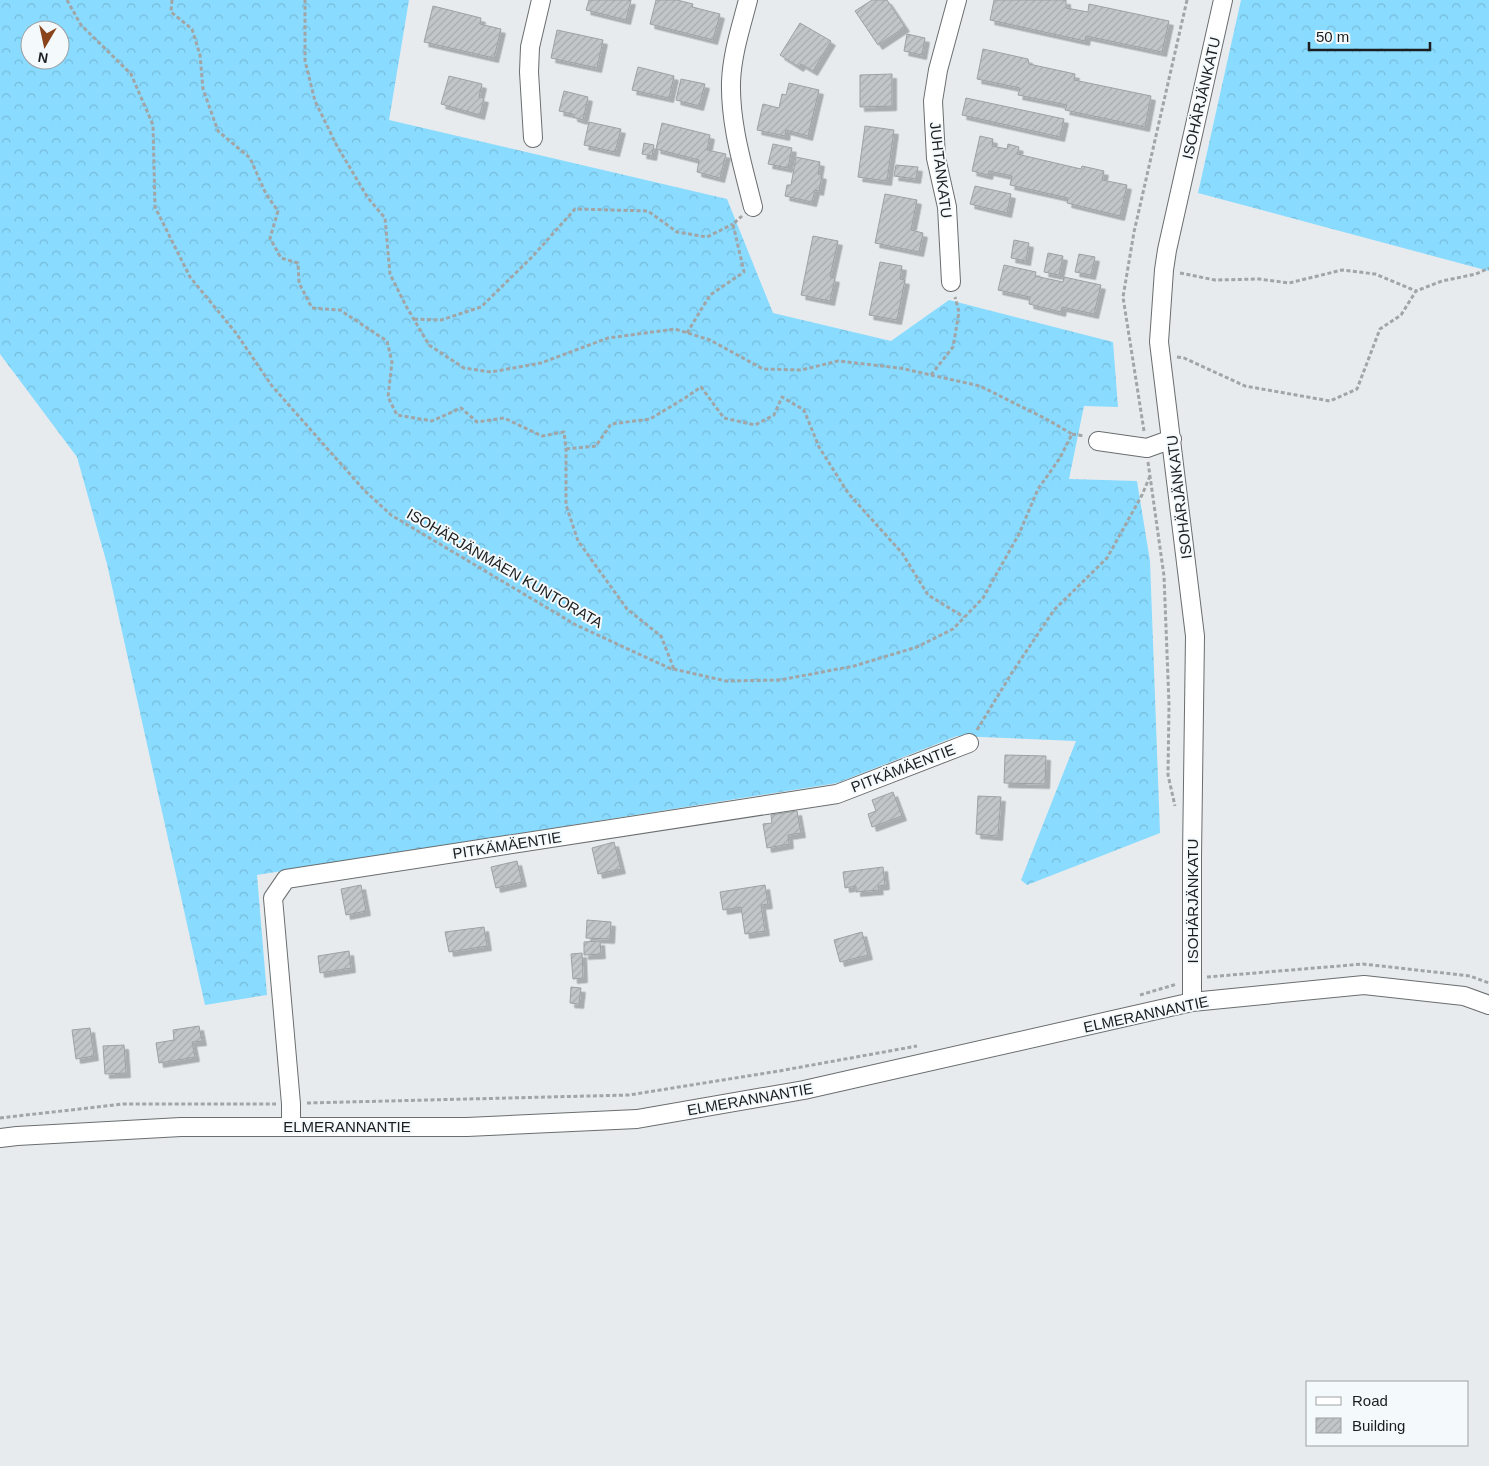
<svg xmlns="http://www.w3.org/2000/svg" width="1489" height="1466" font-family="Arial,sans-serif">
	<defs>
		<pattern id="forest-crowns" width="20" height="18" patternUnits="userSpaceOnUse" patternTransform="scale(1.25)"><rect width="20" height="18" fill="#89dbff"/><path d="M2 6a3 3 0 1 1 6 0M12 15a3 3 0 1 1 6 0" fill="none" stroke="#76bcda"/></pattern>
		<pattern id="building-hatch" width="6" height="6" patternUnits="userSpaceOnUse" patternTransform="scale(1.25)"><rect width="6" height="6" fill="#c2c6c8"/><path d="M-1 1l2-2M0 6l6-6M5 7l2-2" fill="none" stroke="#a6aaab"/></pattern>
		<filter id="shadow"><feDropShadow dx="4.5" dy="4.5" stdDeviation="0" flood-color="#0004"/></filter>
	</defs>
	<rect width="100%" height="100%" fill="#e7ebed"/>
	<!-- forest -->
	<path fill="url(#forest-crowns)" fill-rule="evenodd" d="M 0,0 L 409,0 L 389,120 L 727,199 L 773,313 L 891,341 L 949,300 L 1113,342 L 1118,407 L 1084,406 L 1069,479 L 1137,481 L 1150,561 L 1160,833 L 1027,885 L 1021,880 L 1076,741 L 957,736 L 837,783 L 257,875 L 267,995 L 205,1005 L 107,564 L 77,457 L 0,354 ZM 30,30 L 60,30 L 60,60 L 30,60 Z
		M 1241,0 L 1489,0 L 1489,271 L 1198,193 Z"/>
	<!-- building -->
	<path fill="url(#building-hatch)" stroke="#9ca1a2" filter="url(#shadow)" d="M 589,0 L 631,0 L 626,20 L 586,10 Z
		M 656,0 L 677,0 L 693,4 L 692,7 L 720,14 L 713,40 L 650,24 Z
		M 872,0 L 887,0 L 905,27 L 878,45 L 855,11 Z
		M 994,0 L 1066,0 L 1066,8 L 1088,12 L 1089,4 L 1169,21 L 1162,52 L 1086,36 L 1085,41 L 990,20 Z
		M 433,6 L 481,18 L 480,24 L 501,29 L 494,58 L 424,42 Z
		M 800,23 L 831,41 L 813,71 L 801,64 L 799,67 L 780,55 Z
		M 557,30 L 603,40 L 597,68 L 551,58 Z
		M 907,34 L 925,38 L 922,55 L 904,51 Z
		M 983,49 L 1028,59 L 1029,64 L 1075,74 L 1074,80 L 1151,96 L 1145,127 L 1065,110 L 1067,105 L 1018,95 L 1020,88 L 977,79 Z
		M 638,67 L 674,76 L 669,98 L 632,90 Z
		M 892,74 L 892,106 L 860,107 L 860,75 Z
		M 449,76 L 482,84 L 479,97 L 484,98 L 480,115 L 441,104 Z
		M 681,79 L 705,84 L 699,106 L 676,100 Z
		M 789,83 L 819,90 L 808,136 L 786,130 L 785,136 L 757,130 L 763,104 L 779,108 L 782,94 L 786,95 Z
		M 564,91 L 588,97 L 583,120 L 573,117 L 573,114 L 559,111 Z
		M 966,98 L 1064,119 L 1060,137 L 962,115 Z
		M 589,122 L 621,129 L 615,152 L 584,145 Z
		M 662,123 L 710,135 L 707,150 L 726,154 L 720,178 L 697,172 L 699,160 L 656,149 Z
		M 865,126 L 894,130 L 887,181 L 858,177 Z
		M 980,136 L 993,139 L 992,146 L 1007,149 L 1008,144 L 1019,147 L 1017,154 L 1081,169 L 1082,166 L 1104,171 L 1102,180 L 1127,185 L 1120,216 L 1067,203 L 1068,198 L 1010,185 L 1012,176 L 989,171 L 988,175 L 972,171 Z
		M 644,143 L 654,145 L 652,156 L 642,154 Z
		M 773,144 L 792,148 L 788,168 L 768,164 Z
		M 796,157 L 820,162 L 818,174 L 822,175 L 819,191 L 815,190 L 812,202 L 785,196 L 787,185 L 791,185 Z
		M 896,165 L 918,167 L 916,179 L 894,176 Z
		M 975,186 L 1011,194 L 1007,213 L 970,204 Z
		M 885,194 L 917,200 L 911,230 L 923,233 L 919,252 L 875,243 Z
		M 813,236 L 838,241 L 830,277 L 835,278 L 830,301 L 801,295 Z
		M 1014,240 L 1029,243 L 1026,261 L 1011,258 Z
		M 1048,253 L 1063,256 L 1059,275 L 1044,272 Z
		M 1079,254 L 1095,257 L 1091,275 L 1075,272 Z
		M 880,262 L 902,266 L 900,279 L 905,280 L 897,320 L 869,315 Z
		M 1004,265 L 1036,272 L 1035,276 L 1063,282 L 1064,277 L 1101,285 L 1094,314 L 1062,307 L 1061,312 L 1029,304 L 1030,297 L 998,290 Z
		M 1005,755 L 1046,756 L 1045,784 L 1004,783 Z
		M 893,792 L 902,816 L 872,827 L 868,814 L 876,811 L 872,800 Z
		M 978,796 L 1001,797 L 998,836 L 976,834 Z
		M 797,811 L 801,833 L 788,835 L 789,844 L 767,848 L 763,824 L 772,823 L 771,815 Z
		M 614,842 L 621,869 L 598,874 L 592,848 Z
		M 517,861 L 522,882 L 496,888 L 491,867 Z
		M 883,867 L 885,885 L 878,886 L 879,890 L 856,892 L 856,886 L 845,888 L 843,872 Z
		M 361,885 L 366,911 L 346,915 L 341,889 Z
		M 765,885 L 768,904 L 761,905 L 765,931 L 745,934 L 741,907 L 723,910 L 720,892 Z
		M 587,920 L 611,922 L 610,939 L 586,938 Z
		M 484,927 L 487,946 L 449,952 L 445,932 Z
		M 862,932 L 868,955 L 840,962 L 834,940 Z
		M 600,941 L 601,954 L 584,955 L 584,942 Z
		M 349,951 L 351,968 L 320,973 L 318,956 Z
		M 582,953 L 583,978 L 573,979 L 571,954 Z
		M 571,987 L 581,988 L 579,1004 L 570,1003 Z
		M 199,1026 L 202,1041 L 192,1042 L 195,1057 L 159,1063 L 156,1043 L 174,1040 L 173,1030 Z
		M 90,1028 L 94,1056 L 76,1059 L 72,1030 Z
		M 124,1045 L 126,1073 L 105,1074 L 103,1046 Z"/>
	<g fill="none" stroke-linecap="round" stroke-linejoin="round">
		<defs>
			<path id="minor" d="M 748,0 C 741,27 732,54 731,82 C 730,125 743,166 753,207
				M 533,138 L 529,72 L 530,47 L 541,0
				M 951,282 L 947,207 L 936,158 L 933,101 L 938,70 L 957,0
				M 1098,441 L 1147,448 L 1172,439
				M 1192,1002 L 1192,856 L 1195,636 L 1159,342 L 1164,270 L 1167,250 L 1223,0
				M 291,1126 L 291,1104 L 273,898 L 286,879 L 837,794 L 969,743
				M 0,1138 L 17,1136 L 181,1127 L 467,1127 L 637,1119 L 804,1090 L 1192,1002 L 1364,985 L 1464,996 L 1489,1005"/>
		</defs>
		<!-- minor casing -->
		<use href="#minor" stroke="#6a6e6f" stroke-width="20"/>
		<!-- path -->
		<path stroke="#a1a5a6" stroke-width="3" stroke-dasharray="4 2.5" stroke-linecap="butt" d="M 67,0 L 81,25 L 131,74 L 153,125 L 155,207 L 190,277 L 236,333 L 272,386 L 364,490 L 391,515 L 576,625 L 669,668 L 726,681 L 780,680 L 854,666 L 917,647 L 953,629 L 983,598 L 1019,534 L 1038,489 L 1060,458 L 1072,434 L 1048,420 L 980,386 L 900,368 L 838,361 L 801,370 L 763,369 L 710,340 L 675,329 L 608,338 L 541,363 L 491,372 L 464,368 L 429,345 L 406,306 L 390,274 L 385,218 L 368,198 L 337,146 L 315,101 L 305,61 L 305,0
			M 172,0 L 171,12 L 192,29 L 200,55 L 203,89 L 218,131 L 250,158 L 266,194 L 278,211 L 270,238 L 281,258 L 298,263 L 299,283 L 312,308 L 340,310 L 387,341 L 392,362 L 388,397 L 397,415 L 432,421 L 461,408 L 477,422 L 504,418 L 542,436 L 564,432 L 566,449 L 566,505 L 578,541 L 627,609 L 661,636 L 674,669
			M 1180,273 L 1215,280 L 1259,279 L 1289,283 L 1342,270 L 1375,274 L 1416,291
			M 414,319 L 441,320 L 481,307 L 532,257 L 575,209 L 648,211 L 677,232 L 707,237 L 733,224
			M 687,333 L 710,295 L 744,272 L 733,224 L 742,216
			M 1177,357 L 1184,358 L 1245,386 L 1330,401 L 1357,389 L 1380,329 L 1401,315 L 1416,291 L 1442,281 L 1476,274 L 1489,268
			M 931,375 L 953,347 L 959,312 L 955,297
			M 1144,431 L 1123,297 L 1134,232 L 1187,0
			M 1072,434 L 1084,436
			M 566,449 L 596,446 L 611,424 L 650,419 L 685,398 L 701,387 L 724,418 L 755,425 L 774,415 L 782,397 L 804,410 L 819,447 L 848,493 L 902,553 L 928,595 L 964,617
			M 1148,462 L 1164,576 L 1169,704 L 1168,775 L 1175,806
			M 977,730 L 1013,671 L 1054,610 L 1107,558 L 1142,495 L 1150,476
			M 1207,977 L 1363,964 L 1470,976 L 1489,983
			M 1140,995 L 1177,984
			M 307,1103 L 629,1095 L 779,1071 L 917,1046
			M 0,1118 L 123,1104 L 276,1104"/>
		<!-- minor -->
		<use href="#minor" stroke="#fff" stroke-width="18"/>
	</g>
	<g text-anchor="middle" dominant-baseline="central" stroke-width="4" stroke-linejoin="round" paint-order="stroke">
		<!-- street labels -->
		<g font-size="15" fill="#1b1d1e" stroke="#f4f9fb">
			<text transform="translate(1201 98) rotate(-77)">ISOHÄRJÄNKATU</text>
			<text transform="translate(941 170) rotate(83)">JUHTANKATU</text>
			<text transform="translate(1179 497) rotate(-97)">ISOHÄRJÄNKATU</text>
			<text transform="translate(505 568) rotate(30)">ISOHÄRJÄNMÄEN KUNTORATA</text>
			<text transform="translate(903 768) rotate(-21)">PITKÄMÄENTIE</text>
			<text transform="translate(507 845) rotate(-9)">PITKÄMÄENTIE</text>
			<text transform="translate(1192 901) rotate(-90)">ISOHÄRJÄNKATU</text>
			<text transform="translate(1146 1014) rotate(-12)">ELMERANNANTIE</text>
			<text transform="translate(750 1099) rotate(-10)">ELMERANNANTIE</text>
			<text x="347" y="1126">ELMERANNANTIE</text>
		</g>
	</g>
	<!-- legend -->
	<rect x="1306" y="1381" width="162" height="65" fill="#f4f9fb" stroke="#9da1a3"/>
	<rect x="1316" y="1397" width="25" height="8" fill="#ffffff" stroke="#9da1a3"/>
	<text x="1352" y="1406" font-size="15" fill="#1b1d1e">Road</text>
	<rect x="1316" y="1418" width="25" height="15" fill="url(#building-hatch)" stroke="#9da1a3"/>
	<text x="1352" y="1431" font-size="15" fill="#1b1d1e">Building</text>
	<!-- north arrow -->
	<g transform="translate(45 45) rotate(189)"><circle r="24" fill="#f4f9fb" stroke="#9da1a3"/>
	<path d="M0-4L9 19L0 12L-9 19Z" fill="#89441c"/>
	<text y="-8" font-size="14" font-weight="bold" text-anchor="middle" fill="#1b1d1e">N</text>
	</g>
	<!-- scale -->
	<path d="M1309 42v8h121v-8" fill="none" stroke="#1b1d1e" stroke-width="2.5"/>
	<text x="1316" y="42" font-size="15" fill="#1b1d1e" stroke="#f4f9fb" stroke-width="4" paint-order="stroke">50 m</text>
</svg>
